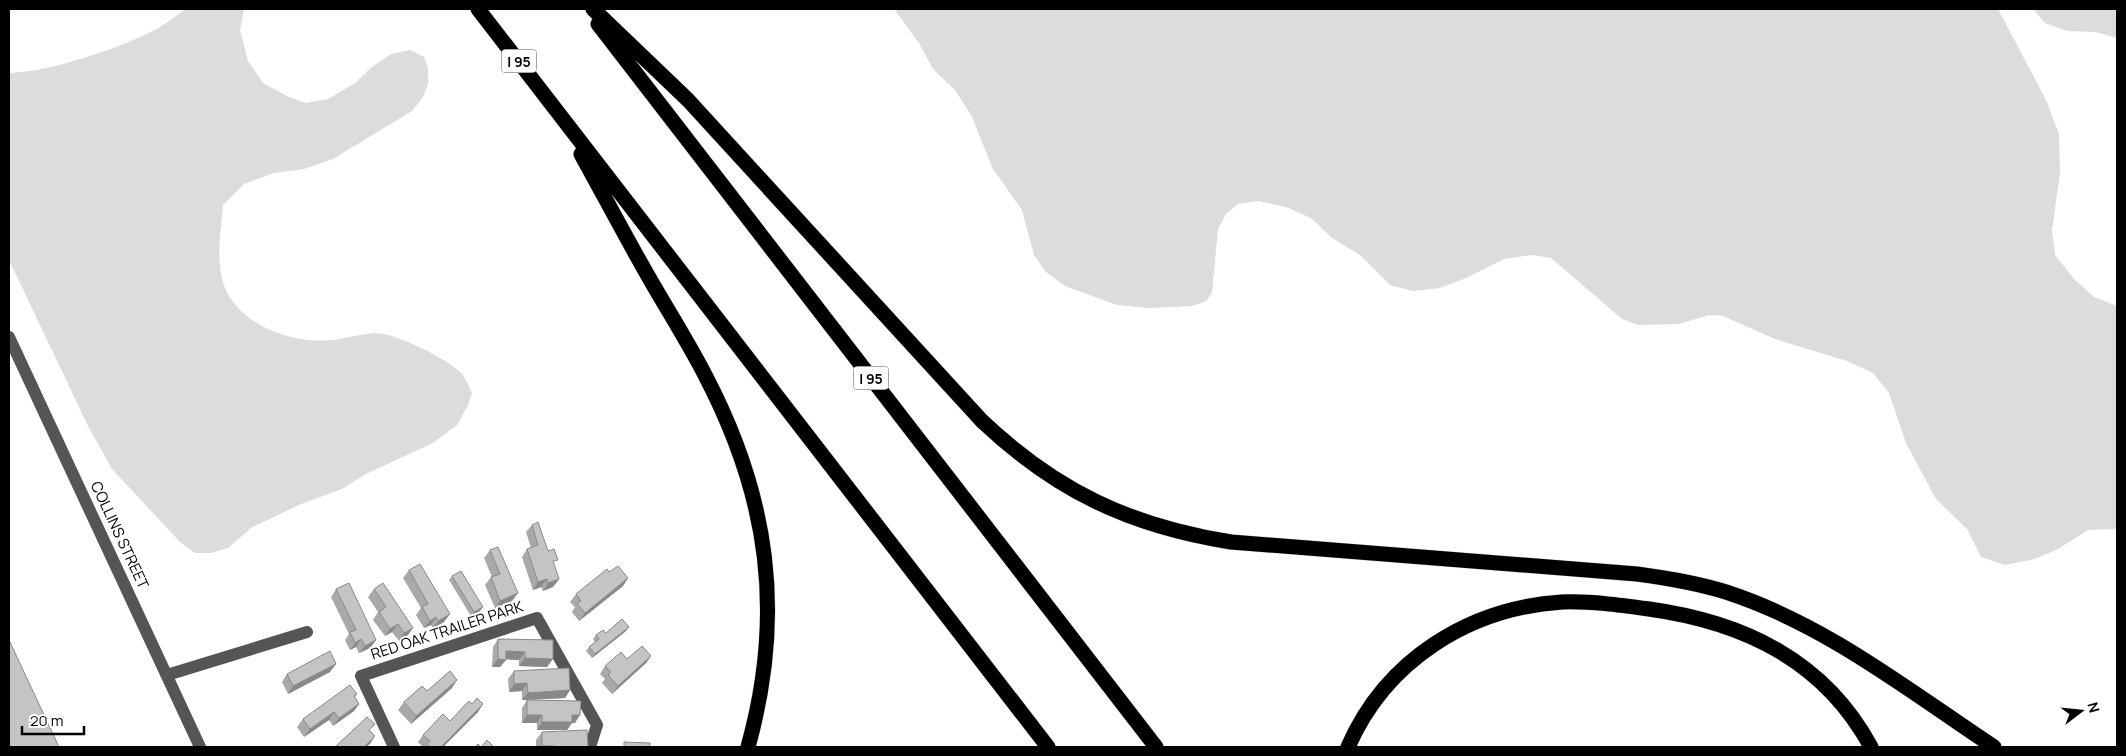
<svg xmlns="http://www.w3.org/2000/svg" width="2126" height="756" font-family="Manrope,sans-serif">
	<rect width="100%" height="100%" fill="#fff"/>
	<!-- green -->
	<path fill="#dcdcdc" d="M 186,9 L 244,9 L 240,30 L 248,61 L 263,83 L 287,96 L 306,103 L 328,99 L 355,83 L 372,67 L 391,54 L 410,50 L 424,57 L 428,69 L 428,84 L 423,97 L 412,111 L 333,159 L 304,169 L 274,173 L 244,184 L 223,205 C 221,231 215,263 225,288 C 241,326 293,344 331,340 C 348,339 367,331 384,334 C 404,338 447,359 461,373 C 466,378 469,387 472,393 L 468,405 L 457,425 L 433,443 L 366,474 L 342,489 L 301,504 L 251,528 L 228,548 L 211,553 L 195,553 L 180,542 L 112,469 L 88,426 L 9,260 L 9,73 C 50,72 120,48 157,29 C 167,23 177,15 186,9 Z
		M 894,9 L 1998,9 L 2046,100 L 2059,134 L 2060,173 L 2052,230 L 2055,255 L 2075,280 L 2094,297 L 2117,306 L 2117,529 L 2088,530 L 2058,549 L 2035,559 L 2005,565 L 1981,557 L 1967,529 L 1936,499 L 1906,443 L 1889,393 L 1873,373 L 1847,361 L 1775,339 L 1723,316 L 1709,315 L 1679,324 L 1638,325 L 1622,319 L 1551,258 L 1532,255 L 1504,259 L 1466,278 L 1440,288 L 1413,291 L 1390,285 L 1360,255 L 1332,238 L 1311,218 L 1286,207 L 1258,201 L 1238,204 L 1226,214 L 1218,229 L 1212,293 L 1206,301 L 1192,306 L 1149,308 L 1117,305 L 1065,286 L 1046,272 L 1034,255 L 1022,210 L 993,169 L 972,117 L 955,90 L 933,69 L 919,43 Z
		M 2033,9 L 2117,9 L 2117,38 L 2095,32 L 2067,31 L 2045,23 Z"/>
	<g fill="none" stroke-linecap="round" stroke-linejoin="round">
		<defs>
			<path id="highway" d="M 478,9 L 1048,747
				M 593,9 L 688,100 L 982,421 C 1056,491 1130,526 1231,542 L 1637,574 C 1667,578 1697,583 1726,592 C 1825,624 1908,690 1994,747
				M 598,24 L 1156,747
				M 581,154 C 602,192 622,230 643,267 C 663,303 686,338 705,375 C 769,497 785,614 748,747
				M 1348,747 C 1386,660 1469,608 1562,602 C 1591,601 1620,605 1649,609 C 1743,622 1824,660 1871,747"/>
		</defs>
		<!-- highway casing -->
		<use href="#highway" stroke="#dbdbdb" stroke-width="16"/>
		<!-- minor -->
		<path stroke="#555" stroke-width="12" d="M 9,337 L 200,747
			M 167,675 L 307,632
			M 394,747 L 361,676 L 537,618 L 597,725 L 590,747"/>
		<!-- highway -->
		<use href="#highway" stroke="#000" stroke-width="15"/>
	</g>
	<!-- wall -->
	<path fill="#a9a9a9" d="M 532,525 L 548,551 L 554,565 L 559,579 L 553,587 L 543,591 L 541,587 L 533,590 L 522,557 L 527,549 L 531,548 L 526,532 Z
		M 490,550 L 512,601 L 495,608 L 485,585 L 491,577 L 492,577 L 484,558 Z
		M 409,570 L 444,622 L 433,628 L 431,625 L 424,628 L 416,615 L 421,608 L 403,578 Z
		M 609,572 L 628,578 L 623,586 L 579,621 L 572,612 L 575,607 L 570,602 L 576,594 Z
		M 452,576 L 480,611 L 471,616 L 449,580 Z
		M 336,589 L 376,640 L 370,648 L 359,653 L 356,647 L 350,650 L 345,640 L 349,634 L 331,597 Z
		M 374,589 L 408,635 L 399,641 L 392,632 L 385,636 L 373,620 L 378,612 L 368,597 Z
		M 626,631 L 592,658 L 586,651 L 589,647 L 595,642 L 593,639 L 596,635 L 606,633 Z
		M 498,639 L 553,640 L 547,667 L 519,666 L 519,660 L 506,659 L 500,667 L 492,667 L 493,647 Z
		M 651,656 L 646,663 L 612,694 L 602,683 L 605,679 L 600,674 L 605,666 L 627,659 Z
		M 514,671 L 570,690 L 565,698 L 528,700 L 575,723 L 572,723 L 567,730 L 537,730 L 537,723 L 522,723 L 522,708 L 527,700 L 522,700 L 522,691 L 509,692 L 508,679 Z
		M 330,672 L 288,694 L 282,682 L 287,674 Z
		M 452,688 L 411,724 L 398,710 L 404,702 L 427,691 Z
		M 357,694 L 355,697 L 359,704 L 354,711 L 333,726 L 329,720 L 304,737 L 297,727 L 303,719 Z
		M 478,712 L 443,747 L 423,747 L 418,742 L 423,735 L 450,721 Z
		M 542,732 L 588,747 L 536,747 L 536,740 Z"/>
	<!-- shaded-wall -->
	<path fill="#898989" d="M 628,578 L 623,586 L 579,621 L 585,613 Z
		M 547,579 L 541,587 L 533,590 L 538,582 Z
		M 559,579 L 553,587 L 543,591 L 548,583 Z
		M 518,593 L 512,601 L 495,608 L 500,601 Z
		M 483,607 L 480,611 L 471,616 L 474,612 Z
		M 450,614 L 444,622 L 433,628 L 438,621 Z
		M 436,617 L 431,625 L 424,628 L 430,621 Z
		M 398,624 L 392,632 L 385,636 L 390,629 Z
		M 629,627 L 626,631 L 592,658 L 595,654 Z
		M 413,628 L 408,635 L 399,641 L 404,633 Z
		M 361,639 L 356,647 L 350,650 L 355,643 Z
		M 376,640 L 370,648 L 359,653 L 365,646 Z
		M 506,651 L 525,652 L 519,660 L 500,659 Z
		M 651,656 L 646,663 L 612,694 L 618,686 Z
		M 525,658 L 553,659 L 547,667 L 519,666 Z
		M 498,659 L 506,660 L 500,667 L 492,667 Z
		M 336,664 L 330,672 L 288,694 L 293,686 Z
		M 457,680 L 452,688 L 411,724 L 416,716 Z
		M 527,683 L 522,691 L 509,692 L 514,684 Z
		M 570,690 L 565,698 L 522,700 L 528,693 Z
		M 359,704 L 354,711 L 333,726 L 339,718 Z
		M 483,704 L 478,712 L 443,747 L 441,747 Z
		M 334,712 L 329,720 L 304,737 L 310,729 Z
		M 527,715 L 542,715 L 537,723 L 522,723 Z
		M 572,715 L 580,715 L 575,723 L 572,723 L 567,730 L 537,730 L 542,722 Z
		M 375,736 L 370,744 L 366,747 L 364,747 Z
		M 542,746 L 554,746 L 553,747 L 541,747 Z"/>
	<!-- building -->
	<path fill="#c4c4c4" stroke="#898989" d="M 538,522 L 548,551 L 554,549 L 558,560 L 553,561 L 559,579 L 548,583 L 547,579 L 538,582 L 527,549 L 538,545 L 532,525 Z
		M 498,547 L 518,593 L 500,601 L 491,577 L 500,574 L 490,550 Z
		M 420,564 L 450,614 L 438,621 L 436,617 L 430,621 L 422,607 L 428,604 L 409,570 Z
		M 618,566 L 628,578 L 585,613 L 577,604 L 581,601 L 576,594 L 607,569 L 609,572 Z
		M 461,571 L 483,607 L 474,612 L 452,576 Z
		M 349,583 L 376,640 L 365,646 L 361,639 L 355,643 L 350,632 L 356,630 L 336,589 Z
		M 383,583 L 413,628 L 404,633 L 398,624 L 390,629 L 379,612 L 386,607 L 374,589 Z
		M 622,619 L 629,627 L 595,654 L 589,647 L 599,639 L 596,635 L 603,630 L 606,633 Z
		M 498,639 L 553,640 L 553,659 L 525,658 L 525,652 L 506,651 L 506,660 L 498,659 Z
		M 9,640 L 59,747 L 9,747 Z
		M 642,646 L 651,656 L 618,686 L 608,675 L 611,672 L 605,666 L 621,652 L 627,659 Z
		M 330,651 L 336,664 L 293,686 L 287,674 Z
		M 569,668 L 570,690 L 528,693 L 527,683 L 514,684 L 514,671 Z
		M 450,671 L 457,680 L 416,716 L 404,702 L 422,686 L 427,691 Z
		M 350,685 L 357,694 L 354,696 L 359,704 L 339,718 L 334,712 L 310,729 L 303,719 Z
		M 477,698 L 483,704 L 441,747 L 430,747 L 427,744 L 430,741 L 423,735 L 443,714 L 450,721 L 469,701 L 472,704 Z
		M 527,700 L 581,701 L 580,715 L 572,715 L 572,722 L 542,722 L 542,715 L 527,715 Z
		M 367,717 L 375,724 L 369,730 L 375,736 L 364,747 L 355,747 L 353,746 L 352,747 L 335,747 Z
		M 587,730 L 588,747 L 554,747 L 554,746 L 542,746 L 542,732 Z
		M 487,740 L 493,746 L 492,747 L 475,747 L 478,744 L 481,747 Z
		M 624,742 L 650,743 L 650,747 L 624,747 Z"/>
	<g text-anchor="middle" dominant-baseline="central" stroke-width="4" stroke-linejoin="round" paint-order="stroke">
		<!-- shield labels -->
		<g fill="#fff" stroke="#4c4c4c" stroke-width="1">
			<rect x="501.5" y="49.5" width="35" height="23" rx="4"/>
			<rect x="853.5" y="366.5" width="35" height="23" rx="4"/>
		</g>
		<g font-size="14" font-weight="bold" fill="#000">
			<text x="519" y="61">I 95</text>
			<text x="871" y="378">I 95</text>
		</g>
		<!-- street labels -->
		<g font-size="15" fill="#000" stroke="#fff">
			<text transform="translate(120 535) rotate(65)">COLLINS STREET</text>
			<text transform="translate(447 630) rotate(-18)">RED OAK TRAILER PARK</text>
		</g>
	</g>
	<!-- border -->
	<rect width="2126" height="756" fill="none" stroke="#000000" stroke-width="20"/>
	<!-- north arrow -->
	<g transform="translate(2081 711) rotate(74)" stroke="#ffffff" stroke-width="4" paint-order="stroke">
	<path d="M0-4L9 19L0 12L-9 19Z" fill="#000000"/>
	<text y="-8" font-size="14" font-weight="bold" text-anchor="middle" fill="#000000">N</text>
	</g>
	<!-- scale -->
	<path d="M22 726v8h62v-8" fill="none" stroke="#000000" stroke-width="2.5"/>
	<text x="30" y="726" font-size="15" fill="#000000" stroke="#ffffff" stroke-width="4" paint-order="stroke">20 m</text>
</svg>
